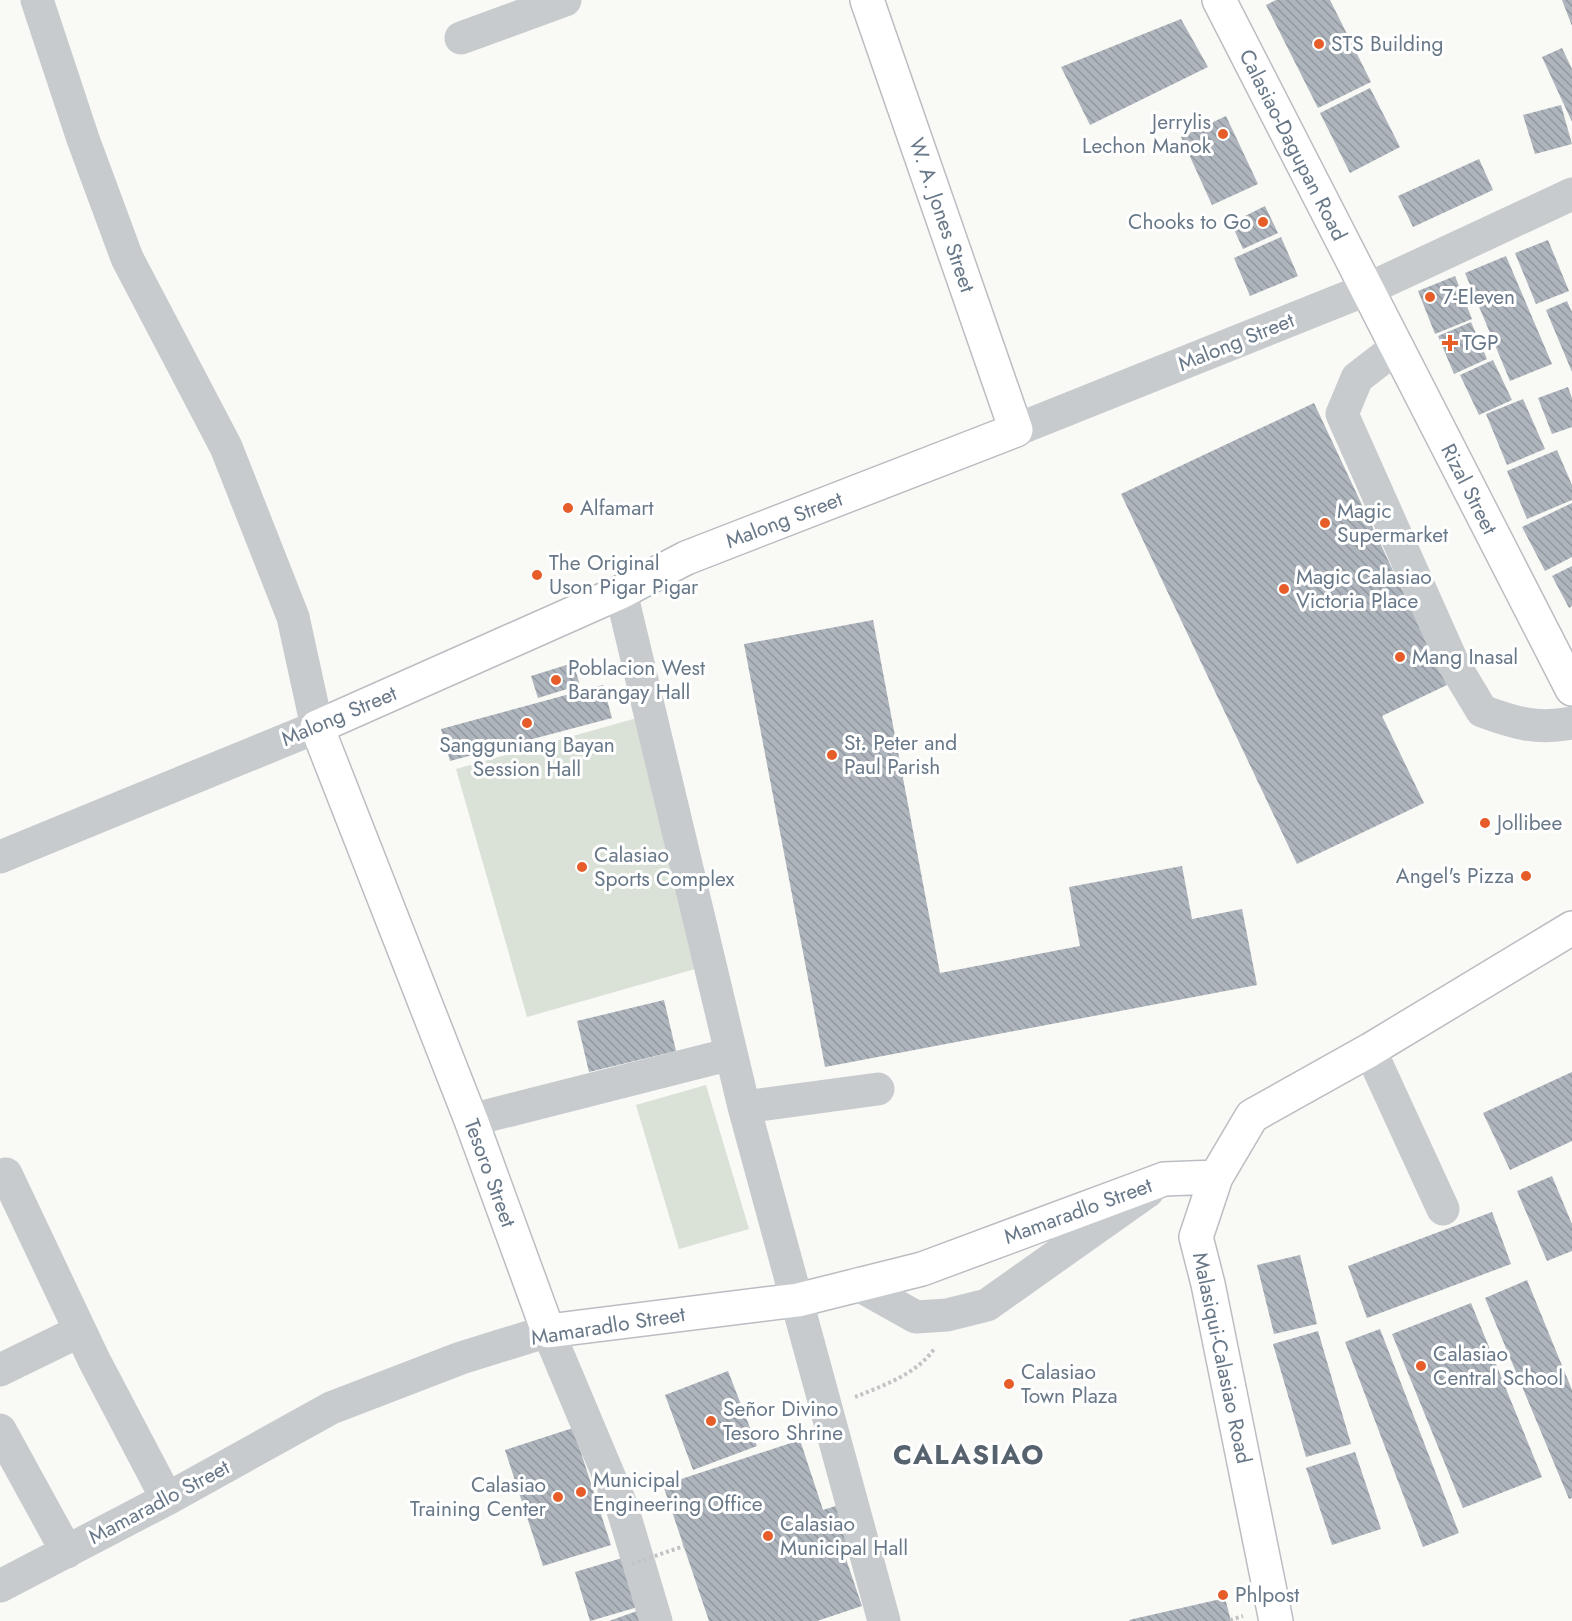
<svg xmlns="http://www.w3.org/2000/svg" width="1572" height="1621" font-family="Jost,sans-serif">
	<defs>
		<pattern id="building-back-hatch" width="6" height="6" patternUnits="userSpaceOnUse" patternTransform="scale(1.5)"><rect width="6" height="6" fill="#aeb5bc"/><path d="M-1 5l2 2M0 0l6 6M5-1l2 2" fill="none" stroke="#91989f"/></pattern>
	</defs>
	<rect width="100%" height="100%" fill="#f9f9f6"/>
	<!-- green -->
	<path fill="#dae1d7" d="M 637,718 L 709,965 L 527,1017 L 456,769 Z
		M 706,1085 L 749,1229 L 679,1249 L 636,1105 Z"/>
	<!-- building -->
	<path fill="url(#building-back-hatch)" d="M 1276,0 L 1330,0 L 1371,82 L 1318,108 L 1266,5 Z
		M 1562,0 L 1572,0 L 1572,26 Z
		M 1181,19 L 1208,67 L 1090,125 L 1061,67 Z
		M 1562,48 L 1572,69 L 1572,122 L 1542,57 Z
		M 1370,88 L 1400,147 L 1350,173 L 1320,113 Z
		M 1561,105 L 1572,144 L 1535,154 L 1523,115 Z
		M 1226,116 L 1258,184 L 1212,205 L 1181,137 Z
		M 1479,159 L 1493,190 L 1413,227 L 1398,196 Z
		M 1265,206 L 1278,233 L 1243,249 L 1231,223 Z
		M 1281,237 L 1298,276 L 1250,296 L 1234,258 Z
		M 1548,240 L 1569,291 L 1536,304 L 1515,253 Z
		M 1506,256 L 1552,364 L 1510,381 L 1465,273 Z
		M 1455,276 L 1472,319 L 1435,334 L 1418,291 Z
		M 1567,301 L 1572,312 L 1572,372 L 1546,310 Z
		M 1471,322 L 1487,359 L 1454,374 L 1438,336 Z
		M 1493,360 L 1512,400 L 1479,415 L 1460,375 Z
		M 1568,387 L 1572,398 L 1572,427 L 1552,434 L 1538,398 Z
		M 1523,399 L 1545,449 L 1507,465 L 1486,414 Z
		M 1314,403 L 1447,685 L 1382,716 L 1424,803 L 1297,864 L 1121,494 Z
		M 1557,450 L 1572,485 L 1572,500 L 1527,519 L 1507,471 Z
		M 1572,503 L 1572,557 L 1545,571 L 1522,527 Z
		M 1572,566 L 1572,606 L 1569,608 L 1552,576 Z
		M 873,620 L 940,973 L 1080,946 L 1069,887 L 1182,866 L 1192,919 L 1242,909 L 1257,985 L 825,1067 L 744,644 Z
		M 573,663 L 580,685 L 538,698 L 531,676 Z
		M 603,685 L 612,718 L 450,761 L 441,729 Z
		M 664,1000 L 676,1051 L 589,1072 L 577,1021 Z
		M 1572,1072 L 1572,1141 L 1510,1170 L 1483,1113 Z
		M 1552,1176 L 1572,1224 L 1572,1251 L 1547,1261 L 1517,1191 Z
		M 1492,1212 L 1511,1264 L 1367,1318 L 1348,1266 Z
		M 1300,1255 L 1317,1324 L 1274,1334 L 1257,1265 Z
		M 1527,1280 L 1572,1390 L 1572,1498 L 1569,1499 L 1485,1298 Z
		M 1471,1303 L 1542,1477 L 1463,1508 L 1392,1334 Z
		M 1380,1329 L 1459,1533 L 1423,1547 L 1345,1342 Z
		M 1318,1331 L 1351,1444 L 1306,1457 L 1273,1344 Z
		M 728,1371 L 757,1446 L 693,1470 L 665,1395 Z
		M 573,1428 L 611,1545 L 543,1566 L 505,1450 Z
		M 800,1440 L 823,1510 L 845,1503 L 861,1550 L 845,1556 L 862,1606 L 817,1621 L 709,1621 L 663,1485 Z
		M 1355,1452 L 1381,1529 L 1332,1545 L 1306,1468 Z
		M 629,1556 L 645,1605 L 590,1621 L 575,1572 Z
		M 1225,1598 L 1231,1621 L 1130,1621 L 1129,1620 Z
		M 637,1611 L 641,1621 L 609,1621 Z"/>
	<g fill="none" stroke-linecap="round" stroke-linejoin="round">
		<defs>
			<path id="major" d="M 867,0 L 1016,430 L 686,558 L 621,592 L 317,727 L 471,1120 L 548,1331 L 798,1300 L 922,1269 L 1164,1179 L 1216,1177
				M 1219,0 L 1572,689
				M 1276,1621 L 1208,1284 L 1196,1237 L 1216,1177 L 1252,1116 L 1370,1050 L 1572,928"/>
		</defs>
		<!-- major casing -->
		<use href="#major" stroke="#babec2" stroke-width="36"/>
		<!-- path -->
		<path stroke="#c1c3c5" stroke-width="4" stroke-dasharray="3 3" stroke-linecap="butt" d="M 855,1397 C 882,1386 917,1374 934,1349
			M 1230,1620 L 1243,1616"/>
		<!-- minor -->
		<path stroke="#c7cbce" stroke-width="33" d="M 461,38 L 565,0
			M 1397,347 L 1357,378 L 1342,414 L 1452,661 L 1482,711 C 1515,723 1537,730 1572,723
			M 1016,430 L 1368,289 L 1572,194
			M 621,592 L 744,1107 L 884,1621
			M 0,857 L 317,727 L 293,617 L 226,447 L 127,258 L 83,139 L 37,0
			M 1370,1050 L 1443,1209
			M 744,1107 L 878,1089
			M 471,1120 L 731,1054
			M 6,1174 L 94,1360 L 167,1499
			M 857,1284 L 916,1317 L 947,1315 L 987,1305 L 1148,1191
			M 0,1370 L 80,1331
			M 0,1430 L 67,1552
			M 0,1586 L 167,1499 L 331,1408 L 461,1358 L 548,1331 L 622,1507 L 656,1621"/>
		<!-- major -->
		<use href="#major" stroke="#fff" stroke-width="33"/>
		<!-- path-bridge -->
		<path stroke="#c1c3c5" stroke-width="4" stroke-dasharray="3 3" stroke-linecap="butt" d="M 632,1564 L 684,1546"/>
	</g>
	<!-- markers -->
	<g fill="#e65d2a" stroke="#fff" stroke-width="2">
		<circle cx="1319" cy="44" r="6"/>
		<circle cx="1223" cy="134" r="6"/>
		<circle cx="1263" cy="222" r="6"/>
		<circle cx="1430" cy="297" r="6"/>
		<path d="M1447 334h6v6h6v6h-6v6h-6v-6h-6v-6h6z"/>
		<circle cx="568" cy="508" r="6"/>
		<circle cx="1325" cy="523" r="6"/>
		<circle cx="537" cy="575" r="6"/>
		<circle cx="1284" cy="589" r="6"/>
		<circle cx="1400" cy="657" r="6"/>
		<circle cx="556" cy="680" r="6"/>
		<circle cx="527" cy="723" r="6"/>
		<circle cx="832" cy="755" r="6"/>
		<circle cx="1485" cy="823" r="6"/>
		<circle cx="582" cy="867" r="6"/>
		<circle cx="1526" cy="876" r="6"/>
		<circle cx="1421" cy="1366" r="6"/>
		<circle cx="1009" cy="1384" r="6"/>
		<circle cx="711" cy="1421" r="6"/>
		<circle cx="581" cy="1492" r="6"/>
		<circle cx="558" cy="1497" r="6"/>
		<circle cx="768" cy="1536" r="6"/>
		<circle cx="1223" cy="1595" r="6"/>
	</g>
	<g text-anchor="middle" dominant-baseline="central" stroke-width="6" stroke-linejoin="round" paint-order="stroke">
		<!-- poi labels -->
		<g font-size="21" fill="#687888" stroke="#fff" text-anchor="start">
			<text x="1331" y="44">STS Building</text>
			<text x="1211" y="122" text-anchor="end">Jerrylis<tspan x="1211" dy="24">Lechon Manok</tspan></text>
			<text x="1251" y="222" text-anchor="end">Chooks to Go</text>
			<text x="1442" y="297">7-Eleven</text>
			<text x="1462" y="343">TGP</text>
			<text x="580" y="508">Alfamart</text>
			<text x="1337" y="511">Magic<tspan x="1337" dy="24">Supermarket</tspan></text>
			<text x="549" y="563">The Original<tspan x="549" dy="24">Uson Pigar Pigar</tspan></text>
			<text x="1296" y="577">Magic Calasiao<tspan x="1296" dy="24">Victoria Place</tspan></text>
			<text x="1412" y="657">Mang Inasal</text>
			<text x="568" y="668">Poblacion West<tspan x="568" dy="24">Barangay Hall</tspan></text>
			<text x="844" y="743">St. Peter and<tspan x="844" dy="24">Paul Parish</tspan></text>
			<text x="527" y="745" text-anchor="middle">Sangguniang Bayan<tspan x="527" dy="24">Session Hall</tspan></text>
			<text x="1497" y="823">Jollibee</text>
			<text x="594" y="855">Calasiao<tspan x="594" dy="24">Sports Complex</tspan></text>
			<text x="1514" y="876" text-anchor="end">Angel's Pizza</text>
			<text x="1433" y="1354">Calasiao<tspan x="1433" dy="24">Central School</tspan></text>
			<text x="1021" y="1372">Calasiao<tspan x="1021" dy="24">Town Plaza</tspan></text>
			<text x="723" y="1409">Señor Divino<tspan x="723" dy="24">Tesoro Shrine</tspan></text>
			<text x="593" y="1480">Municipal<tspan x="593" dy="24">Engineering Office</tspan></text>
			<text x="546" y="1485" text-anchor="end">Calasiao<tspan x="546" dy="24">Training Center</tspan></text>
			<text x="780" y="1524">Calasiao<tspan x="780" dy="24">Municipal Hall</tspan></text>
			<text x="1235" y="1595">Phlpost</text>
		</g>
		<!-- street labels -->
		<g font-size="21" fill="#687888" stroke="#fff">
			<text transform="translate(1293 145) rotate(63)">Calasiao-Dagupan Road</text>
			<text transform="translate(942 215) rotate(71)">W. A. Jones Street</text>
			<text transform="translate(1236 342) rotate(-22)">Malong Street</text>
			<text transform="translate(1469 489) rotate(63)">Rizal Street</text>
			<text transform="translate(784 520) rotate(-21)">Malong Street</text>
			<text transform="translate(339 716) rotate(-23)">Malong Street</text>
			<text transform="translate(490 1173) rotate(70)">Tesoro Street</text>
			<text transform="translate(1078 1211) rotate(-20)">Mamaradlo Street</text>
			<text transform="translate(608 1326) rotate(-9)">Mamaradlo Street</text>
			<text transform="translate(1222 1358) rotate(78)">Malasiqui-Calasiao Road</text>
			<text transform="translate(159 1502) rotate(-28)">Mamaradlo Street</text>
		</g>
		<!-- district labels -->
		<g font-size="27" font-weight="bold" letter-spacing="1.5" fill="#56626d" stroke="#fff">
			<text x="969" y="1454">CALASIAO</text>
		</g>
	</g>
</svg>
